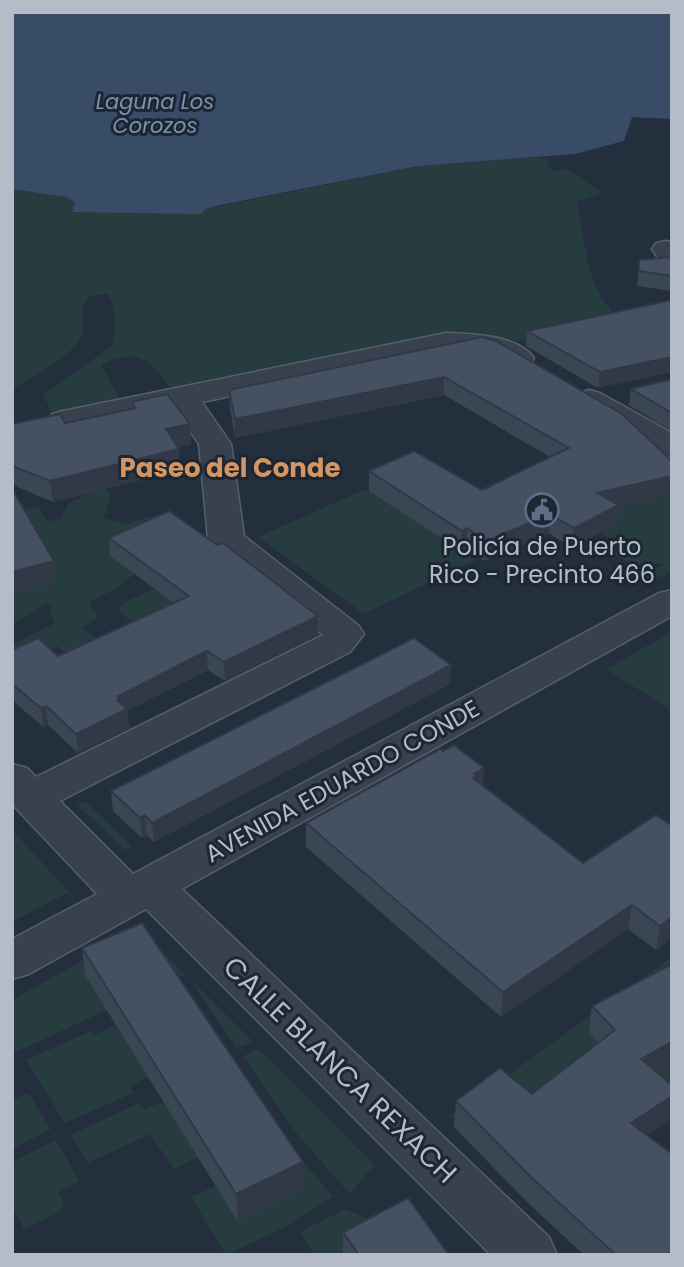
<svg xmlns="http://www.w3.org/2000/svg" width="684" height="1267" font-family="Poppins,sans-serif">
	<rect width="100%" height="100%" fill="#242f3e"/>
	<!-- green -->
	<path fill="#263c3f" d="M 540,157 L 550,160 L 546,166 L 556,171 L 566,169 L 598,189 L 600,194 L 577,202 L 589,269 L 601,298 L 619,320 L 519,341 L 481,334 L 446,334 L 170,389 C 152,359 137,347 101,365 L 120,399 L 52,412 L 43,395 L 112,346 C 116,331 116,307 108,294 L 89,296 C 75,315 87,318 81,336 C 74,356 30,378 12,389 L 12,189 L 66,197 L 76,201 L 72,211 L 205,209 L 418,166 Z
		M 89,486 L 105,488 L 111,496 L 103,518 L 127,524 L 151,516 L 158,523 L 174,526 L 139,543 L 142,550 L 134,574 L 117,588 L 89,602 L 98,615 L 97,619 L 82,627 L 115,652 L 84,667 L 57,646 L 12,669 L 12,645 L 55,623 L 50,615 L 51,604 L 45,604 L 12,625 L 12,594 L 34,588 L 12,580 L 12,565 L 18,558 L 16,551 L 12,551 L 12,513 L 38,506 L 47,522 L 61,518 L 68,504 L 92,492 Z
		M 366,489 L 475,560 L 364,614 L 258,537 Z
		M 573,493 L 672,495 L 672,571 L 652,581 L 639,579 L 663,565 L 659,563 L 642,570 L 599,546 L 611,539 L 600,533 L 616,524 L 596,520 Z
		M 158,587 L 188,602 L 137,626 L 118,610 L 125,602 Z
		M 672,632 L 672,711 L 606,669 Z
		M 85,801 L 132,846 L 125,850 L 77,805 Z
		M 12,830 L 69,892 L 12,922 Z
		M 123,938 L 159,948 L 185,975 L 165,982 L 86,975 L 107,1010 L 16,1052 L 12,1046 L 12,1000 Z
		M 672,957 L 672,1097 L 529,1120 L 458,1124 L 451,1116 Z
		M 190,979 L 253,1042 L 236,1048 Z
		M 116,1025 L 148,1077 L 130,1086 L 133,1093 L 65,1123 L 26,1060 L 91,1031 L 94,1035 Z
		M 259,1049 L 374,1165 L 350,1194 L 297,1134 L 243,1056 Z
		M 28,1093 L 51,1129 L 12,1149 L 12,1100 Z
		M 164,1102 L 198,1157 L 174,1169 L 150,1134 L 88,1163 L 71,1135 L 139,1103 L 144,1109 Z
		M 56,1140 L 79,1181 L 59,1192 L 64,1203 L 60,1212 L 24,1229 L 12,1206 L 12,1162 Z
		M 285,1140 L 333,1197 L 281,1229 L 226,1255 L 191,1197 L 216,1186 L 238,1222 L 303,1190 Z
		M 346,1209 L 393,1231 L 352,1255 L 314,1255 L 300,1232 Z"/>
	<!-- water -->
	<path fill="#394c67" d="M 12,12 L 672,12 L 672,119 L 632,117 L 624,141 L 575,154 L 418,166 L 220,205 L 205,209 L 200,214 L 72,212 L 75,202 L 66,197 L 12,189 Z"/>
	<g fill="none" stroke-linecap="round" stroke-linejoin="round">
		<defs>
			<path id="minor" d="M 666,241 L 672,242 L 672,266 L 662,264 L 652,249 L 656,243 Z
				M 446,333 C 472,334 518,335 534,358 L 530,364 L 519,367 L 508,364 L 479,352 L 446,351 L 202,402 L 231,444 L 244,536 L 359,626 L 364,634 L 350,652 L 60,801 L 133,874 L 659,593 L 672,590 L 672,616 L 182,889 L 549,1237 L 557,1255 L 491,1255 L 146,909 L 29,974 L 12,979 L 12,939 L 97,894 L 12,804 L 12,764 L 27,768 L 36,777 L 323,635 L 223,557 L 208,538 L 199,444 L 174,408 L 63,431 L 52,428 L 47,421 L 52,414 L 63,411 Z
				M 589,390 L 600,393 L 672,433 L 672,457 L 660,454 L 578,407 L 573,400 L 578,393 Z"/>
		</defs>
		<!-- minor casing -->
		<use href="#minor" stroke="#565f6c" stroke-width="3"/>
		<!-- minor -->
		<use href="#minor" fill="#38414e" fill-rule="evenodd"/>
	</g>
	<!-- wall -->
	<path fill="#3b4654" d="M 672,257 L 672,291 L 637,286 L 639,260 Z
		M 672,300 L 598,388 L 526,346 L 527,331 Z
		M 482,337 L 618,507 L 616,524 L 572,548 L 549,533 L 485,561 L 466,548 L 461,551 L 369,491 L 369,471 L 482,490 L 550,457 L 444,395 L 235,438 L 230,409 L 229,390 Z
		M 672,379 L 672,431 L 629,405 L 631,389 Z
		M 132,402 L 190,424 L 191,444 L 178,447 L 181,470 L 53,502 L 20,488 L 12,483 L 12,424 L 65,423 L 133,409 Z
		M 109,538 L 318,635 L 225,681 L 208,670 L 127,711 L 129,728 L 78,753 L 48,725 L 43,727 L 12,700 L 12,650 L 58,656 L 174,603 L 110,556 Z
		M 450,684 L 154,842 L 147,835 L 142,838 L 113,811 L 111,791 Z
		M 483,786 L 583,863 L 656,815 L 672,938 L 656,950 L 628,929 L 501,1017 L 306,847 L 306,823 Z
		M 82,948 L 304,1189 L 238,1222 L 85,975 Z
		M 592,1006 L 658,1073 L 672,1085 L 672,1118 L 647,1135 L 672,1255 L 584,1255 L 528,1203 L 454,1127 L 456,1101 L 532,1094 L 599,1043 L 589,1032 Z
		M 343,1232 L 449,1255 L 343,1255 Z"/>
	<!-- shaded-wall -->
	<path fill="#303945" d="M 672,357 L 672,372 L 598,388 L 600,372 Z
		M 444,377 L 444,395 L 235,438 L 235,419 Z
		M 190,424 L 191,444 L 168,450 L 166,429 Z
		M 179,449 L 181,470 L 53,502 L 50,481 Z
		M 672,476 L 672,495 L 618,507 L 616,524 L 572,548 L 574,528 L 597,493 Z
		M 550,514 L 549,533 L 485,561 L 487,541 Z
		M 467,528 L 466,548 L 461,551 L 462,531 Z
		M 54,561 L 57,583 L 12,594 L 12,572 Z
		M 318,616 L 318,635 L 225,681 L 224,662 Z
		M 207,651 L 208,670 L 127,711 L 129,728 L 78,753 L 76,734 L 117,700 L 118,696 Z
		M 451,665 L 450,684 L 154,842 L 152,823 Z
		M 46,706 L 48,725 L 43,727 L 41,708 Z
		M 484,768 L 483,792 L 475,796 L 474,774 Z
		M 145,815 L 147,835 L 142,838 L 140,818 Z
		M 632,905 L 628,929 L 501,1017 L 503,992 Z
		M 672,917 L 672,938 L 656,950 L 660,926 Z
		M 672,1042 L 672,1065 L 637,1085 L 641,1059 Z
		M 672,1096 L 672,1118 L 627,1149 L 631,1123 Z
		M 303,1162 L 304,1189 L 238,1222 L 236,1194 Z"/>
	<!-- building -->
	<path fill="#455162" stroke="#303945" stroke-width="2" d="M 672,257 L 672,276 L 639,271 L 639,260 Z
		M 672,300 L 672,357 L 600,372 L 527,331 Z
		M 482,337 L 496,341 L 622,414 L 672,461 L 672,476 L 597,493 L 619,505 L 574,528 L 550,514 L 487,541 L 467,528 L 462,531 L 369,471 L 414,451 L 482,490 L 569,448 L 444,377 L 235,419 L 229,390 Z
		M 672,379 L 672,413 L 631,389 Z
		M 167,394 L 190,424 L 166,429 L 179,449 L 50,481 L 17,468 L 12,464 L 12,424 L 60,414 L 65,423 L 136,408 L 132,402 Z
		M 12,489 L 54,561 L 12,572 Z
		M 169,511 L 217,545 L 223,543 L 318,616 L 224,662 L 207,651 L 118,696 L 121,698 L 117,700 L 127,709 L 76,734 L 46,706 L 41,708 L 12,684 L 12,650 L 38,638 L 58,656 L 189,596 L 109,538 Z
		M 414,638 L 451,665 L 152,823 L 145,815 L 140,818 L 111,791 Z
		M 454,745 L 484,768 L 474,774 L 476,776 L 473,778 L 583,863 L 656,815 L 672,826 L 672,917 L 660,926 L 632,905 L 503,992 L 306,823 L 440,749 L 443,751 Z
		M 142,923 L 303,1162 L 236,1194 L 82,948 Z
		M 672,964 L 672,1042 L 641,1059 L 672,1085 L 672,1096 L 631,1123 L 672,1154 L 672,1255 L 616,1255 L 531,1177 L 456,1101 L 500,1068 L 532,1094 L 615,1030 L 592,1006 Z
		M 408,1198 L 449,1255 L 359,1255 L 343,1232 Z"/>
	<!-- icons -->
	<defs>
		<symbol id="civic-ring" viewBox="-11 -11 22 22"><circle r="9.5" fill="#1d2633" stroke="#5c6f8a" stroke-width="1.5"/><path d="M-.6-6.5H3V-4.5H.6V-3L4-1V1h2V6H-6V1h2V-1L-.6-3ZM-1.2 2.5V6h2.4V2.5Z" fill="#5c6f8a"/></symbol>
	</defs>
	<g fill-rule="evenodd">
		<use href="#civic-ring" x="523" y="491" width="38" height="38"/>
	</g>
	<g text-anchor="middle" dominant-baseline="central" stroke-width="6" stroke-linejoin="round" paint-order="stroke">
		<!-- far-water labels -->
		<g font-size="21" font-style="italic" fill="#7c92b1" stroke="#1d2633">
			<text x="155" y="101">Laguna Los<tspan x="155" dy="24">Corozos</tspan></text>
		</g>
		<!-- poi labels -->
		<g font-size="24" fill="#b4bcc9" stroke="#1d2633">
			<text x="542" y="546">Policía de Puerto<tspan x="542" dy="28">Rico - Precinto 466</tspan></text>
		</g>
		<!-- street labels -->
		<g font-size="24" fill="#b4bcc9" stroke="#1d2633">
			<text transform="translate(342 781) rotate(-29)">AVENIDA EDUARDO CONDE</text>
		</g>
		<!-- neighbourhood labels -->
		<g font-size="26" font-weight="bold" fill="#d59563" stroke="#1d2633">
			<text x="230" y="468">Paseo del Conde</text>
		</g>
		<!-- near-street labels -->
		<g font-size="28" fill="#b4bcc9" stroke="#1d2633">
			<text transform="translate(340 1070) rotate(44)">CALLE BLANCA REXACH</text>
		</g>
	</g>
	<!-- border -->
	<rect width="684" height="1267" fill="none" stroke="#b4bcc9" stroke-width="28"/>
</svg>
